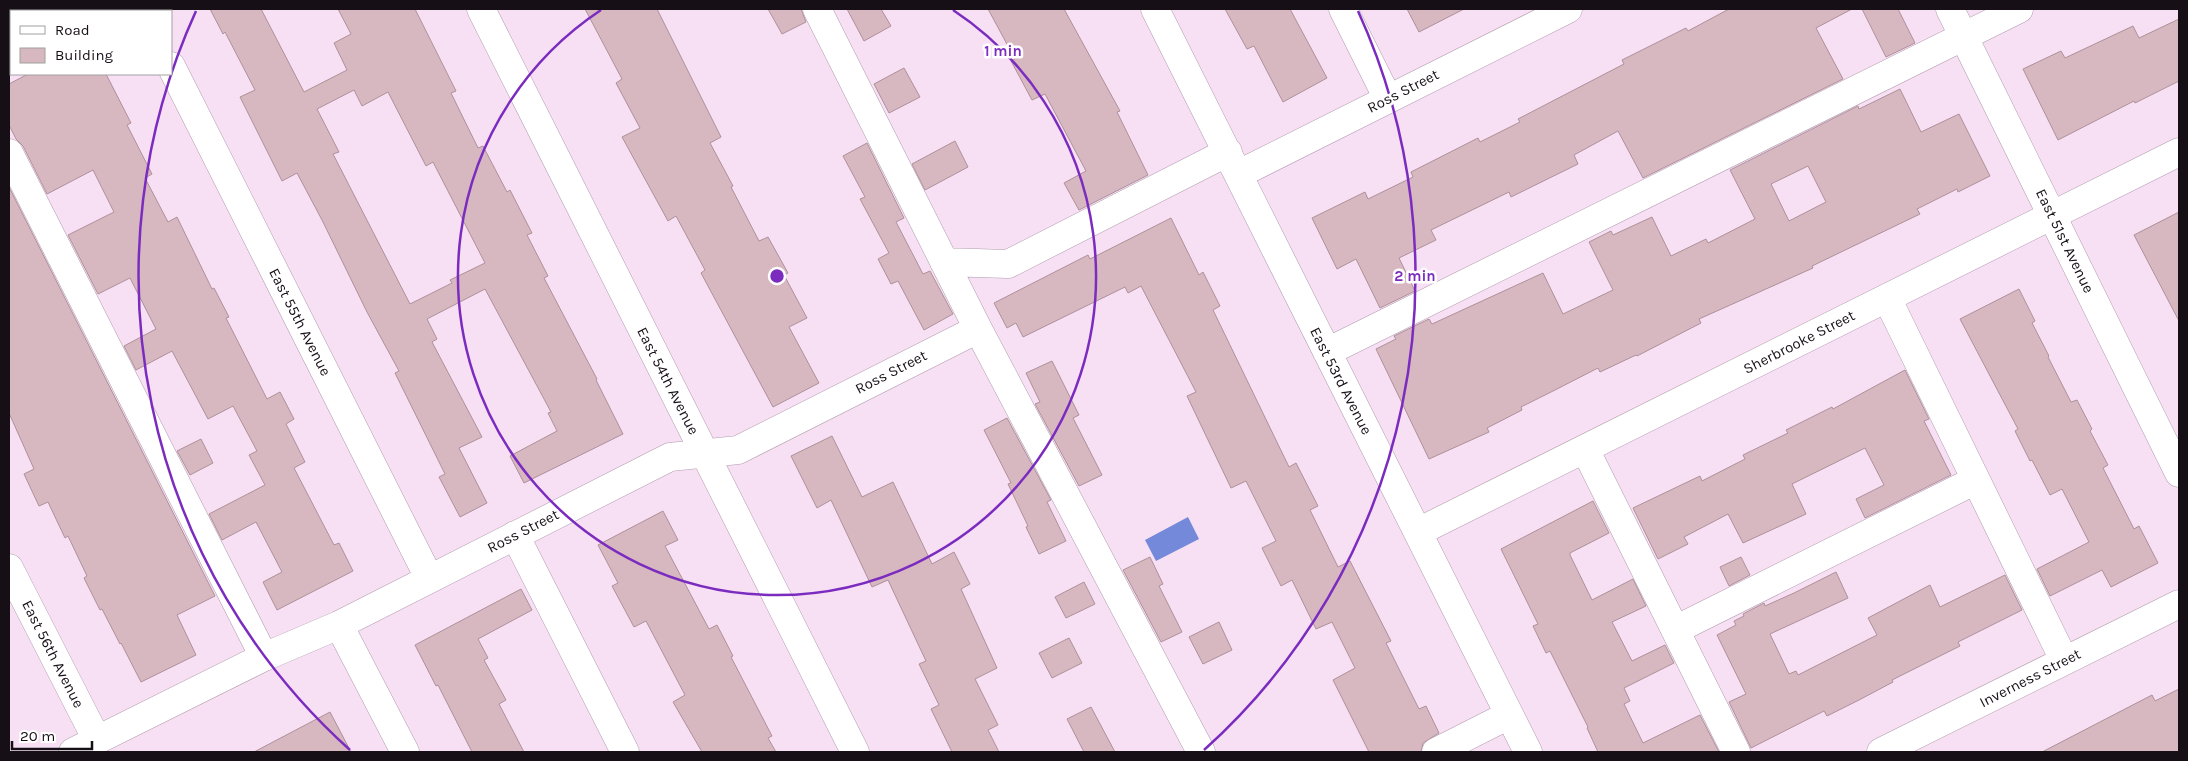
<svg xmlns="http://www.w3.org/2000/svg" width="2188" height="761" font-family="Karla,sans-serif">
	<rect width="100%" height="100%" fill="#f7e0f4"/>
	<!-- water -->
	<path fill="#7489da" d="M 1188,517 L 1199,539 L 1156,561 L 1145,540 Z"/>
	<!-- building -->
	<path fill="#d7b8c1" stroke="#ae9099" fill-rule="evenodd" d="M 210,9 L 261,9 L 304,92 L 347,70 L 334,43 L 351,34 L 338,9 L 415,9 L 456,91 L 451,93 L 478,148 L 483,146 L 507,192 L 510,190 L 532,233 L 527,235 L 548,276 L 544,278 L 597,379 L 596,380 L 623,434 L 524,483 L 510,456 L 557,431 L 548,413 L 551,412 L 485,289 L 427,319 L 437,339 L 432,342 L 482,437 L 459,448 L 487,503 L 460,517 L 439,477 L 445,474 L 395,373 L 399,371 L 367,312 L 322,220 L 297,173 L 282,181 L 240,97 L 255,90 L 225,32 L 223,34 ZM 354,90 L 362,106 L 388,92 L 426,166 L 433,162 L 485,263 L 450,280 L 452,283 L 410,304 L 333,154 L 339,152 L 317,109 Z
		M 585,9 L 657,9 L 721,137 L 710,143 L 733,186 L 731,187 L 759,241 L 768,237 L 788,273 L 784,275 L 807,318 L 789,327 L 819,383 L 773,407 L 701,273 L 705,270 L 676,216 L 668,221 L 622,137 L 640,128 L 616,83 L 622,79 Z
		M 768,9 L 801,9 L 806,22 L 782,34 Z
		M 847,9 L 881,9 L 891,26 L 864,41 Z
		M 988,9 L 1064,9 L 1120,111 L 1117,112 L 1148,175 L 1079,210 L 1064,183 L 1086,171 L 1045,94 L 1032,100 L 1011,61 L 1015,59 Z
		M 1225,9 L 1290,9 L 1327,78 L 1283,102 L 1254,46 L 1247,49 Z
		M 1407,9 L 1464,9 L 1419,32 Z
		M 1729,9 L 1852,9 L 1816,28 L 1843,79 L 1643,178 L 1618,131 L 1574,155 L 1578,164 L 1511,197 L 1509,192 L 1431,230 L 1436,240 L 1399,258 L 1415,291 L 1380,308 L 1356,259 L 1337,269 L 1312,218 L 1365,192 L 1368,199 L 1413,177 L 1411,172 L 1478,138 L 1480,142 L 1520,122 L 1518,119 L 1624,64 L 1622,60 L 1686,28 L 1688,31 Z
		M 1862,9 L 1898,9 L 1915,43 L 1886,57 Z
		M 2179,19 L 2179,81 L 2135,103 L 2134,101 L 2058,140 L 2023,69 L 2061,51 L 2065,58 L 2133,26 L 2139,38 Z
		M 904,68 L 920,97 L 889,113 L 874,84 Z
		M 28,74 L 106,74 L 131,123 L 127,125 L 152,174 L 145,178 L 168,222 L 177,217 L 212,289 L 214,288 L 229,317 L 226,318 L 267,399 L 280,392 L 294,419 L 286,424 L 305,462 L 294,468 L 334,545 L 339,543 L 353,571 L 277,610 L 263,582 L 282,572 L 256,522 L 222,540 L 209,514 L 265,485 L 249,455 L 257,451 L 233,406 L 208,419 L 172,351 L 136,370 L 124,346 L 156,329 L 130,278 L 98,294 L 68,235 L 114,212 L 93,170 L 47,194 L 23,146 L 16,139 L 9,125 L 9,84 Z
		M 1900,89 L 1921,132 L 1959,114 L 1990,176 L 1958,192 L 1957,189 L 1917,209 L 1920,214 L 1812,266 L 1813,268 L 1699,319 L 1701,323 L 1637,356 L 1636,355 L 1600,372 L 1598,368 L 1555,390 L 1521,407 L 1522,410 L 1487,428 L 1489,432 L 1429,459 L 1376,349 L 1396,339 L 1394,336 L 1429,319 L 1432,324 L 1543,273 L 1563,314 L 1613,290 L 1589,242 L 1611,231 L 1613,235 L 1652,217 L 1671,256 L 1706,239 L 1708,243 L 1755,219 L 1730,170 L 1858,106 L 1859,109 ZM 1808,166 L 1826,202 L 1789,221 L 1771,184 Z
		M 955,141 L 968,167 L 925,190 L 912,164 Z
		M 867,143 L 904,218 L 896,222 L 923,274 L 930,271 L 953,314 L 924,330 L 898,281 L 891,284 L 878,259 L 889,253 L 860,199 L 865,197 L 843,156 Z
		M 9,187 L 215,596 L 177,615 L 196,655 L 141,682 L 121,643 L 120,644 L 102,609 L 100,610 L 84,578 L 87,576 L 68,536 L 65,538 L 48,502 L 39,506 L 24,474 L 34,469 L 9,413 Z
		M 2179,212 L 2179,321 L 2134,235 Z
		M 1171,218 L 1199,275 L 1203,272 L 1220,306 L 1213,310 L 1289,467 L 1296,463 L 1318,506 L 1310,510 L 1338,567 L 1350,561 L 1391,641 L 1386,643 L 1419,709 L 1426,706 L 1439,733 L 1423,743 L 1421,752 L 1369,752 L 1333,680 L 1355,668 L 1332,622 L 1316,629 L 1292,580 L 1281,586 L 1262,548 L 1276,541 L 1246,481 L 1231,488 L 1187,396 L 1196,392 L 1141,286 L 1128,293 L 1125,287 L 1023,337 L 1016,323 L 1007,328 L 994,303 L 1088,255 L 1090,259 Z
		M 2019,289 L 2035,321 L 2032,323 L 2049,356 L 2048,357 L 2071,402 L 2077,400 L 2092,429 L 2090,431 L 2108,465 L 2103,468 L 2134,529 L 2139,526 L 2158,563 L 2111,587 L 2102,570 L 2050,596 L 2037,569 L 2089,542 L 2062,489 L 2050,495 L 2032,460 L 2030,461 L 2015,431 L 2018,429 L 1960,319 Z
		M 1052,361 L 1079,415 L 1073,418 L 1102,475 L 1079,486 L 1035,404 L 1040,402 L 1026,373 Z
		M 1905,370 L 1929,419 L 1924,421 L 1951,475 L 1865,518 L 1856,499 L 1884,485 L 1865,448 L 1792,484 L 1806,514 L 1743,543 L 1728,514 L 1684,537 L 1688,544 L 1658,559 L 1633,508 L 1700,476 L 1702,481 L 1745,459 L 1743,455 L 1788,433 L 1786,430 L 1832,407 L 1833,409 Z
		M 1007,418 L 1051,500 L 1047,502 L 1066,541 L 1039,554 L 1026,527 L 1028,526 L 1008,484 L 1011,483 L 984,430 Z
		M 832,436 L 862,497 L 893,482 L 932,564 L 954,552 L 970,584 L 961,589 L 997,668 L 975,679 L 998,725 L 988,730 L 999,752 L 952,752 L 931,709 L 939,705 L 919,664 L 926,661 L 888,580 L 872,587 L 831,500 L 817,508 L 791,456 Z
		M 201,439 L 213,463 L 190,475 L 177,451 Z
		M 1593,501 L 1609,533 L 1570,553 L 1570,555 L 1592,600 L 1633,579 L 1646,606 L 1612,622 L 1632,661 L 1665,645 L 1674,663 L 1624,688 L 1630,701 L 1624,704 L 1643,743 L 1700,715 L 1719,752 L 1598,752 L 1587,728 L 1588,727 L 1550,651 L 1546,653 L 1533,626 L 1538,624 L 1501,549 Z
		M 663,511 L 678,540 L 665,546 L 709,629 L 717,625 L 733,656 L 731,657 L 772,736 L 768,738 L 776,752 L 702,752 L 673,702 L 685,695 L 646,621 L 634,627 L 612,586 L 618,583 L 598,545 Z
		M 1150,557 L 1163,584 L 1159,586 L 1182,632 L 1161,642 L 1123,570 Z
		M 1741,557 L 1750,575 L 1729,586 L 1720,567 Z
		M 1836,572 L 1848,598 L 1770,634 L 1789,674 L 1796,671 L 1798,675 L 1877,635 L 1868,618 L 1930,585 L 1940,607 L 2005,575 L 2022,610 L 1958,642 L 1960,646 L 1892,680 L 1893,682 L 1859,700 L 1827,716 L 1824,711 L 1751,748 L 1729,702 L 1746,694 L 1717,635 L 1736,625 L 1734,621 L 1744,616 L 1743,614 L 1764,603 L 1765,606 L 1794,593 Z
		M 1084,582 L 1095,604 L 1066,618 L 1055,597 Z
		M 521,589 L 532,610 L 478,639 L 488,658 L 484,660 L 506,700 L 499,704 L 524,752 L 472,752 L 438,685 L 436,686 L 415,645 Z
		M 1219,622 L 1232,650 L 1203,664 L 1189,637 Z
		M 1069,638 L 1082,663 L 1052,678 L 1039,653 Z
		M 2179,689 L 2179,752 L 2042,752 L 2152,695 L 2155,701 Z
		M 1091,707 L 1115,752 L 1084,752 L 1067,719 Z
		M 330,712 L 351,752 L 254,752 Z"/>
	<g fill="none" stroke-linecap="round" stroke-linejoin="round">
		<defs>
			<path id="minor" d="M 142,9 L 144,11
				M 481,9 L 855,752
				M 817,9 L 978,329 L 1201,752
				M 1155,9 L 1528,752
				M 1343,9 L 1388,99
				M 1950,9 L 2179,473
				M 171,66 L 429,578
				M 9,153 L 264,657
				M 1239,174 L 1568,9
				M 944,262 L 1008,264 L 1228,152
				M 1887,298 L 2064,660
				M 1327,352 L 2019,9
				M 1585,449 L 1736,752
				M 1418,532 L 2179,152
				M 515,535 L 625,752
				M 9,568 L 97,740
				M 339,625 L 405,752
				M 1675,630 L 1976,480
				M 73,752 L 264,657 L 339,625 L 670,457 L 738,450 L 978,329
				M 1436,752 L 1509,715
				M 1881,752 L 2179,604"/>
		</defs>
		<!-- minor casing -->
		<use href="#minor" stroke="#b29caf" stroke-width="29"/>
		<!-- minor -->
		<use href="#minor" stroke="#fff" stroke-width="28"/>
	</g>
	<!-- distance rings -->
	<g fill="none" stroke="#7b2cbf" stroke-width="2.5">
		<path d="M953 10A319 319 0 1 1 601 10"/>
		<path d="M350 750A638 638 0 0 1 196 11M1358 11A638 638 0 0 1 1204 750"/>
	</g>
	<g text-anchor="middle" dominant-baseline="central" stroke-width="5" stroke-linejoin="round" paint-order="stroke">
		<!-- street labels -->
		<g font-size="15" fill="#170f16" stroke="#fff">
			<text transform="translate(1403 91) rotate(-27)">Ross Street</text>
			<text transform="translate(2065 241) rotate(64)">East 51st Avenue</text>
			<text transform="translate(300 322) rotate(63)">East 55th Avenue</text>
			<text transform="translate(1799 342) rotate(-27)">Sherbrooke Street</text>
			<text transform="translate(891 372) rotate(-27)">Ross Street</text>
			<text transform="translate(668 381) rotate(63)">East 54th Avenue</text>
			<text transform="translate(1341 381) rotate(63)">East 53rd Avenue</text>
			<text transform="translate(523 531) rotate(-27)">Ross Street</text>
			<text transform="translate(53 654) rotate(63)">East 56th Avenue</text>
			<text transform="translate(2030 678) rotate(-27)">Inverness Street</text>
		</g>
	</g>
	<circle cx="777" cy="276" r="8" fill="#7b2cbf" stroke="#fff" stroke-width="2.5"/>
	<g font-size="15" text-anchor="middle" font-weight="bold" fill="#7b2cbf" stroke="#fff" stroke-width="5" stroke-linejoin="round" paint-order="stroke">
		<text x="1003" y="56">1 min</text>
		<text x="1415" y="281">2 min</text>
	</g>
	<!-- border -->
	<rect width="2188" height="761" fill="none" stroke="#170f16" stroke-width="20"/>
	<!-- legend -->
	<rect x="10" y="10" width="162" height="65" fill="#ffffff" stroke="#a29fa2"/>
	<rect x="20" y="26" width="25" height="8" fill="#ffffff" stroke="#a29fa2"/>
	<text x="55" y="35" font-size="15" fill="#170f16">Road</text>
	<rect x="20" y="48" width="25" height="15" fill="#d7b8c1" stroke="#a29fa2"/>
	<text x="55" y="60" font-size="15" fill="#170f16">Building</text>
	<!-- scale -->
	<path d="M12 741v8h80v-8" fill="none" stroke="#170f16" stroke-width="2.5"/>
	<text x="20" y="741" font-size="15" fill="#170f16" stroke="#ffffff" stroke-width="4" paint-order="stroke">20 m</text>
</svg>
